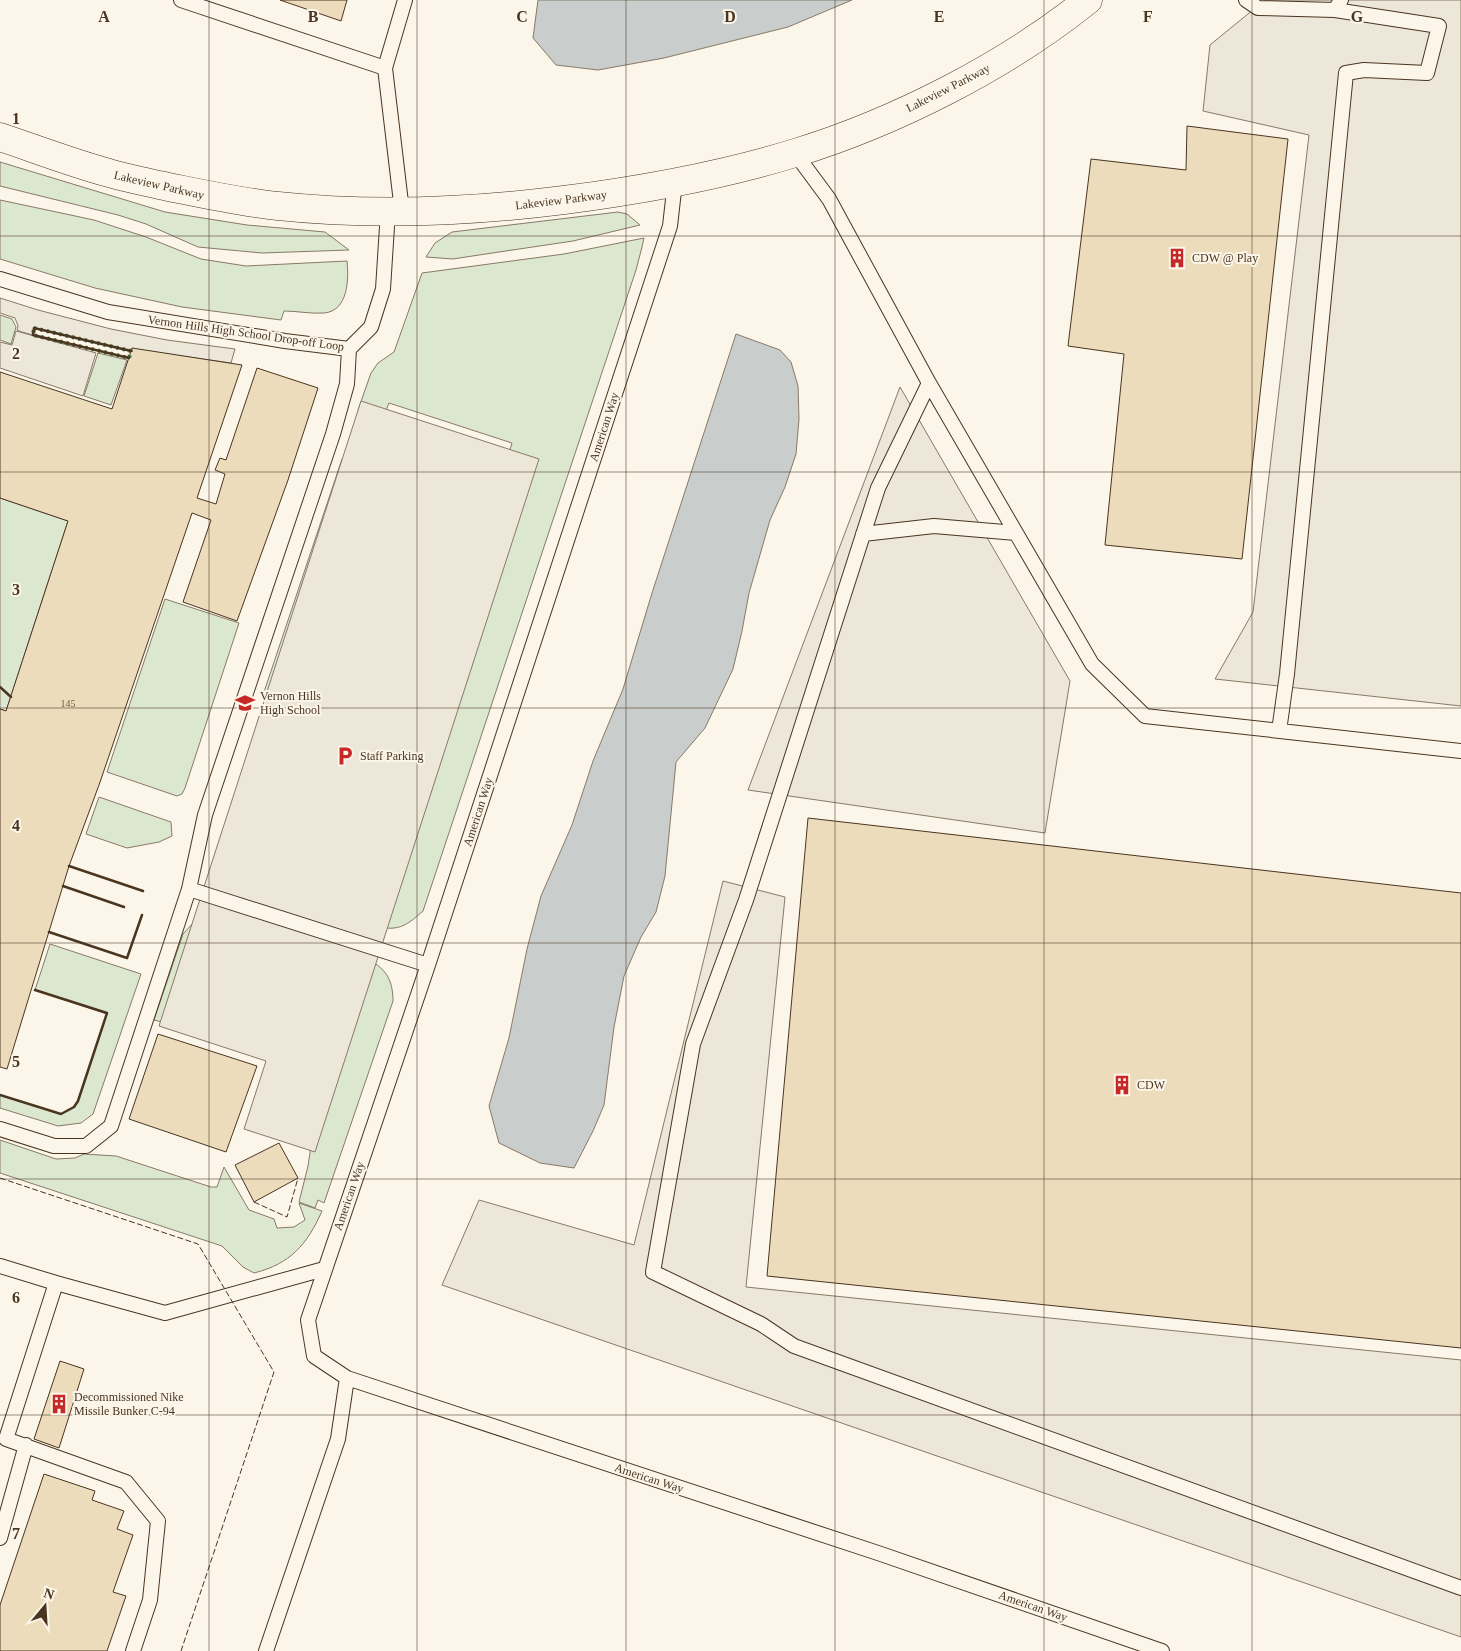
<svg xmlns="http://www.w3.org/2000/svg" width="1461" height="1651" font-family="Georgia,serif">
	<rect width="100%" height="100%" fill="#fbf6e9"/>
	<!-- green -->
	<path fill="#dce7d0" stroke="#887966" d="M 0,162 L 165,212 L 247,225 L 325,232 L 349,250 L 262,253 L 198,247 L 146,224 L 118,215 L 0,186 Z
		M 0,200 L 94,220 L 146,237 L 201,259 L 246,266 L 347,261 C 349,280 348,311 324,313 C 311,314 297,311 284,311 L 281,320 L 182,307 L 95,288 L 0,259 Z
		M 618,212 L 627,214 L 640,225 L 573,241 L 479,255 L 453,259 L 426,257 L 435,243 L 452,232 Z
		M 644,238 L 642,247 L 636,270 L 423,911 C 407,925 400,931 378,927 L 502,476 L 512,443 L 389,403 L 379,428 L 358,410 L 371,373 L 378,363 L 394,352 L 422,273 L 564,254 Z
		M 0,315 L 12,319 L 16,327 L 11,344 L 0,340 Z
		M 98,353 L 127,360 L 111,405 L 84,396 Z
		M 346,458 L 270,694 L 264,692 L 342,459 Z
		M 0,498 L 68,521 L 6,711 L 0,709 Z
		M 165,599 L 239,623 L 185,788 L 182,794 L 177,796 L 107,772 Z
		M 99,797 L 171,822 L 172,836 L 159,842 L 127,848 L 86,834 Z
		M 194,922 L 162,1022 L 154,1020 L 183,934 Z
		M 50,944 L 141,974 L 93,1114 L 81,1123 L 58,1126 L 0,1108 L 0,1095 L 61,1114 L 74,1107 L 78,1100 L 107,1014 L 35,990 Z
		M 369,960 C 387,969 393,982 393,1001 L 324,1203 L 318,1200 L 315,1208 L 299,1202 L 308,1166 L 311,1146 Z
		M 0,1140 L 56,1159 L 75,1158 L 84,1154 L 116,1156 L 211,1187 L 217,1187 L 224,1167 L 249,1210 L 274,1219 L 277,1228 L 294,1227 L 305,1220 L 299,1203 L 322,1211 C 307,1245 290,1264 254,1273 L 243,1267 L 222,1246 L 0,1173 Z"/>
	<!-- parking -->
	<path fill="#ede7d9" stroke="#887966" d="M 1265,0 L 1461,0 L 1461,706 L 1215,679 L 1253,612 L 1309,135 L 1203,111 L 1210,45 Z
		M 0,298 L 38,310 L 111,329 L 167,340 L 235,349 L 231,363 L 132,349 L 131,351 L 35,328 L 33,335 L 22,332 L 17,330 L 18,326 L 15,318 L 0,313 Z
		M 16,331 L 96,353 L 83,396 L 0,368 L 0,342 L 12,345 Z
		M 900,387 L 1070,681 L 1045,833 L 748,790 Z
		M 361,401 L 539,459 L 315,1152 L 244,1129 L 266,1061 L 159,1026 Z
		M 723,881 L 785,897 L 746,1287 L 1461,1360 L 1461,1637 L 442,1285 L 479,1200 L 634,1245 Z"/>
	<!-- water -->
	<path fill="#c9cecd" stroke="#887966" d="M 538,0 L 852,0 L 788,27 L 664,58 L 598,70 L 556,65 L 533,38 Z
		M 736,334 L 780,350 L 791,362 L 798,386 L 799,419 L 796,454 L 785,487 L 770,520 L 749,593 L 742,631 L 733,669 L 705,728 L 676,762 L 665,876 L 656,912 L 641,937 L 624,976 L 614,1027 L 604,1105 L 593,1131 L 574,1168 L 540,1163 L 499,1143 L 489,1106 L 509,1038 L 527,949 L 541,896 L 572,825 L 593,761 L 623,689 L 652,593 Z"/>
	<!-- building -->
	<path fill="#ecdcbc" stroke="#4a3520" d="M 280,0 L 347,0 L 341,21 Z
		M 1187,126 L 1288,139 L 1242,559 L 1105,545 L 1124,354 L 1068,346 L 1091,159 L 1186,170 Z
		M 132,348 L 242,365 L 197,498 L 216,504 L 225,474 L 215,470 L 220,458 L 226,460 L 257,368 L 318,388 L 288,480 L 237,621 L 183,602 L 211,520 L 192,513 L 99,785 L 69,866 L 7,1069 L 0,1067 L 0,709 L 6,711 L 68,521 L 0,498 L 0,372 L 112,409 Z
		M 808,818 L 1461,893 L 1461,1348 L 767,1276 Z
		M 158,1034 L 257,1066 L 226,1152 L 129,1119 Z
		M 279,1143 L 298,1178 L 254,1202 L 235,1165 Z
		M 60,1361 L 84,1369 L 59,1448 L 34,1439 Z
		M 44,1474 L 95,1491 L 92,1500 L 124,1511 L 117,1529 L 133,1535 L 113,1592 L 126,1596 L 107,1651 L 0,1651 L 0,1605 Z"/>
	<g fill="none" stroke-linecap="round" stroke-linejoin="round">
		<defs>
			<path id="lane" d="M 181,0 L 385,68 L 402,211
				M 1246,0 L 1258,8 L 1335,10 L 1341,0
				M 385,68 L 405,0
				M 795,153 L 829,199 L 929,383 L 1092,664 L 1145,716 L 1461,751
				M 675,182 L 670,226 L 428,965 L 308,1320 L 314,1356 L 347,1378 L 878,1553 L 1162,1651
				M 0,279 L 108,312 L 285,341 L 349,349 L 371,327 L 383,289 L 388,211
				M 929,383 L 878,488 L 746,900 L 693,1044 L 653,1272 L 761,1324 L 794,1346 L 1461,1588
				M 863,534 L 934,526 L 1016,533
				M 1279,731 L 1287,674 L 1346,73 L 1364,70 L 1427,73 L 1439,26 L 1335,10
				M 189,889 L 428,965
				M 0,1129 L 54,1146 L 86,1146 L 111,1126 L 189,889 L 205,815 L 333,434 L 347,384 L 349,349
				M 0,1266 L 56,1283
				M 0,1538 L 26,1445
				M 133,1651 L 150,1600 L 158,1521 L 126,1482 L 6,1439 L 56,1283 L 165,1313 L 324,1269
				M 266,1651 L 338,1439 L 347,1378"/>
			<path id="secondary" d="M 0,137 C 36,149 72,163 109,173 C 125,178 143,181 159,185 C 199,193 238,202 278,206 C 373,216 469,212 564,200 C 642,190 720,176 795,153 C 896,122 1006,66 1088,0"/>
		</defs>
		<!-- lane casing -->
		<use href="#lane" stroke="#4a3520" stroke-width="16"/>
		<!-- secondary casing -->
		<use href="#secondary" stroke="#4a3520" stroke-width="29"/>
		<!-- lane -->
		<use href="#lane" stroke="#fbf6e9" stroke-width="14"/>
		<!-- secondary -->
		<use href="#secondary" stroke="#fbf6e9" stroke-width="28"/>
		<!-- hedge -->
		<path stroke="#436837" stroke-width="4" stroke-dasharray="2.5 4" stroke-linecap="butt" d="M 34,328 L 131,351 L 129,358 L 33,335 Z"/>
		<!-- fence -->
		<path stroke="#4a3520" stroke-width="1" stroke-dasharray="6 2.5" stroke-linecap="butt" d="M 0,1178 L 198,1244 L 274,1372 L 181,1651
			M 254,1202 L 287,1217 L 298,1178"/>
		<!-- wall -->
		<path stroke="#4a3520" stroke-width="2.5" d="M 129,358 L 33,335 L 34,328 L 131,351
			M 0,687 L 11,697
			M 69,866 L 143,891
			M 63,886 L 124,907
			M 49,932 L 127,958 L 142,915
			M 0,1095 L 61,1114 L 74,1107 L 78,1101 L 107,1013 L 35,990"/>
	</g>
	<!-- grid -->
	<path fill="none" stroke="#4a3520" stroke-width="1" stroke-opacity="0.55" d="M 209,0 L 209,1651M 417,0 L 417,1651M 626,0 L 626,1651M 835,0 L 835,1651M 1044,0 L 1044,1651M 1252,0 L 1252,1651M 0,236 L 1461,236M 0,472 L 1461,472M 0,708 L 1461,708M 0,943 L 1461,943M 0,1179 L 1461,1179M 0,1415 L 1461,1415"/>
	<!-- icons -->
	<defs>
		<symbol id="building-bare" viewBox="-9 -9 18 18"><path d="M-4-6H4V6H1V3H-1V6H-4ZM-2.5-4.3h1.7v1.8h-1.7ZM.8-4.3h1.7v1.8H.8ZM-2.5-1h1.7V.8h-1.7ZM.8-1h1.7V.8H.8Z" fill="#c62828" stroke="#fbf6e9" stroke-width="2.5" paint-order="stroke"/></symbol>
		<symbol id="school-bare" viewBox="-9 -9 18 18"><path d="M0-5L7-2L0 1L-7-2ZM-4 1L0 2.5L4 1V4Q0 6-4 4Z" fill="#c62828" stroke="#fbf6e9" stroke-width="2.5" paint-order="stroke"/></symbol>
		<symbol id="parking-bare" viewBox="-9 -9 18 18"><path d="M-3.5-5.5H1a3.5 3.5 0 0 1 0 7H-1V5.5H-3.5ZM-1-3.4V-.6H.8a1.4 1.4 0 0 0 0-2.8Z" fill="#c62828" stroke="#fbf6e9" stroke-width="2.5" paint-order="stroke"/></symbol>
	</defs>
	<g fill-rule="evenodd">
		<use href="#building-bare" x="1163" y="244" width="28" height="28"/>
		<use href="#school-bare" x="231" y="689" width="28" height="28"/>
		<use href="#parking-bare" x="331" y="742" width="28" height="28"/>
		<use href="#building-bare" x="1108" y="1071" width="28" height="28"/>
		<use href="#building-bare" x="45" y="1390" width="28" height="28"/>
	</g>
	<g text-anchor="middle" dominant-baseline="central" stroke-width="4" stroke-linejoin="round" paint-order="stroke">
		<!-- number labels -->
		<g font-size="10" fill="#725f47">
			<text x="68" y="703">145</text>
		</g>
		<!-- street labels -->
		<g font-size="12" fill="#4a3520" stroke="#fbf6e9">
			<text transform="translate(948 88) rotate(-27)">Lakeview Parkway</text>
			<text transform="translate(159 185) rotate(13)">Lakeview Parkway</text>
			<text transform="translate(561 200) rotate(-7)">Lakeview Parkway</text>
			<text transform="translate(246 333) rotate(8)">Vernon Hills High School Drop-off Loop</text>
			<text transform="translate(604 427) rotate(-72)">American Way</text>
			<text transform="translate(478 812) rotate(-72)">American Way</text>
			<text transform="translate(349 1196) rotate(-71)">American Way</text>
			<text transform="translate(649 1478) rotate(18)">American Way</text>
			<text transform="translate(1033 1606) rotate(19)">American Way</text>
		</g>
		<!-- poi labels -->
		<g font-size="12" fill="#4a3520" stroke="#fbf6e9" text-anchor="start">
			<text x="1192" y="258">CDW @ Play</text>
			<text x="260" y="696">Vernon Hills<tspan x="260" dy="14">High School</tspan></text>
			<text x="360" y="756">Staff Parking</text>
			<text x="1137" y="1085">CDW</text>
			<text x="74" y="1397">Decommissioned Nike<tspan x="74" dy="14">Missile Bunker C-94</tspan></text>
		</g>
	</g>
	<g font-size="16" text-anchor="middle" font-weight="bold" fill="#4a3520" stroke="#fbf6e9" stroke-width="4" stroke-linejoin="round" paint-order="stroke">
		<text x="104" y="22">A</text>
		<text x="313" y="22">B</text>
		<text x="522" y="22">C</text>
		<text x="730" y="22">D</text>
		<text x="939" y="22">E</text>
		<text x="1148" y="22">F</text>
		<text x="1357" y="22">G</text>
		<text x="16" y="124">1</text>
		<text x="16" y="359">2</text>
		<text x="16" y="595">3</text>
		<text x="16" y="831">4</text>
		<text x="16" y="1067">5</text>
		<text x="16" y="1303">6</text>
		<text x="16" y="1539">7</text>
	</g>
	<!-- north arrow -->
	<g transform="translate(45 1606) rotate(18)" stroke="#fbf6e9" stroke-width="4" paint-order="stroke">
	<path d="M0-4L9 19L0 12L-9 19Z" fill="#4a3520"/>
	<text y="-8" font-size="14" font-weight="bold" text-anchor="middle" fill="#4a3520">N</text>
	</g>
</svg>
